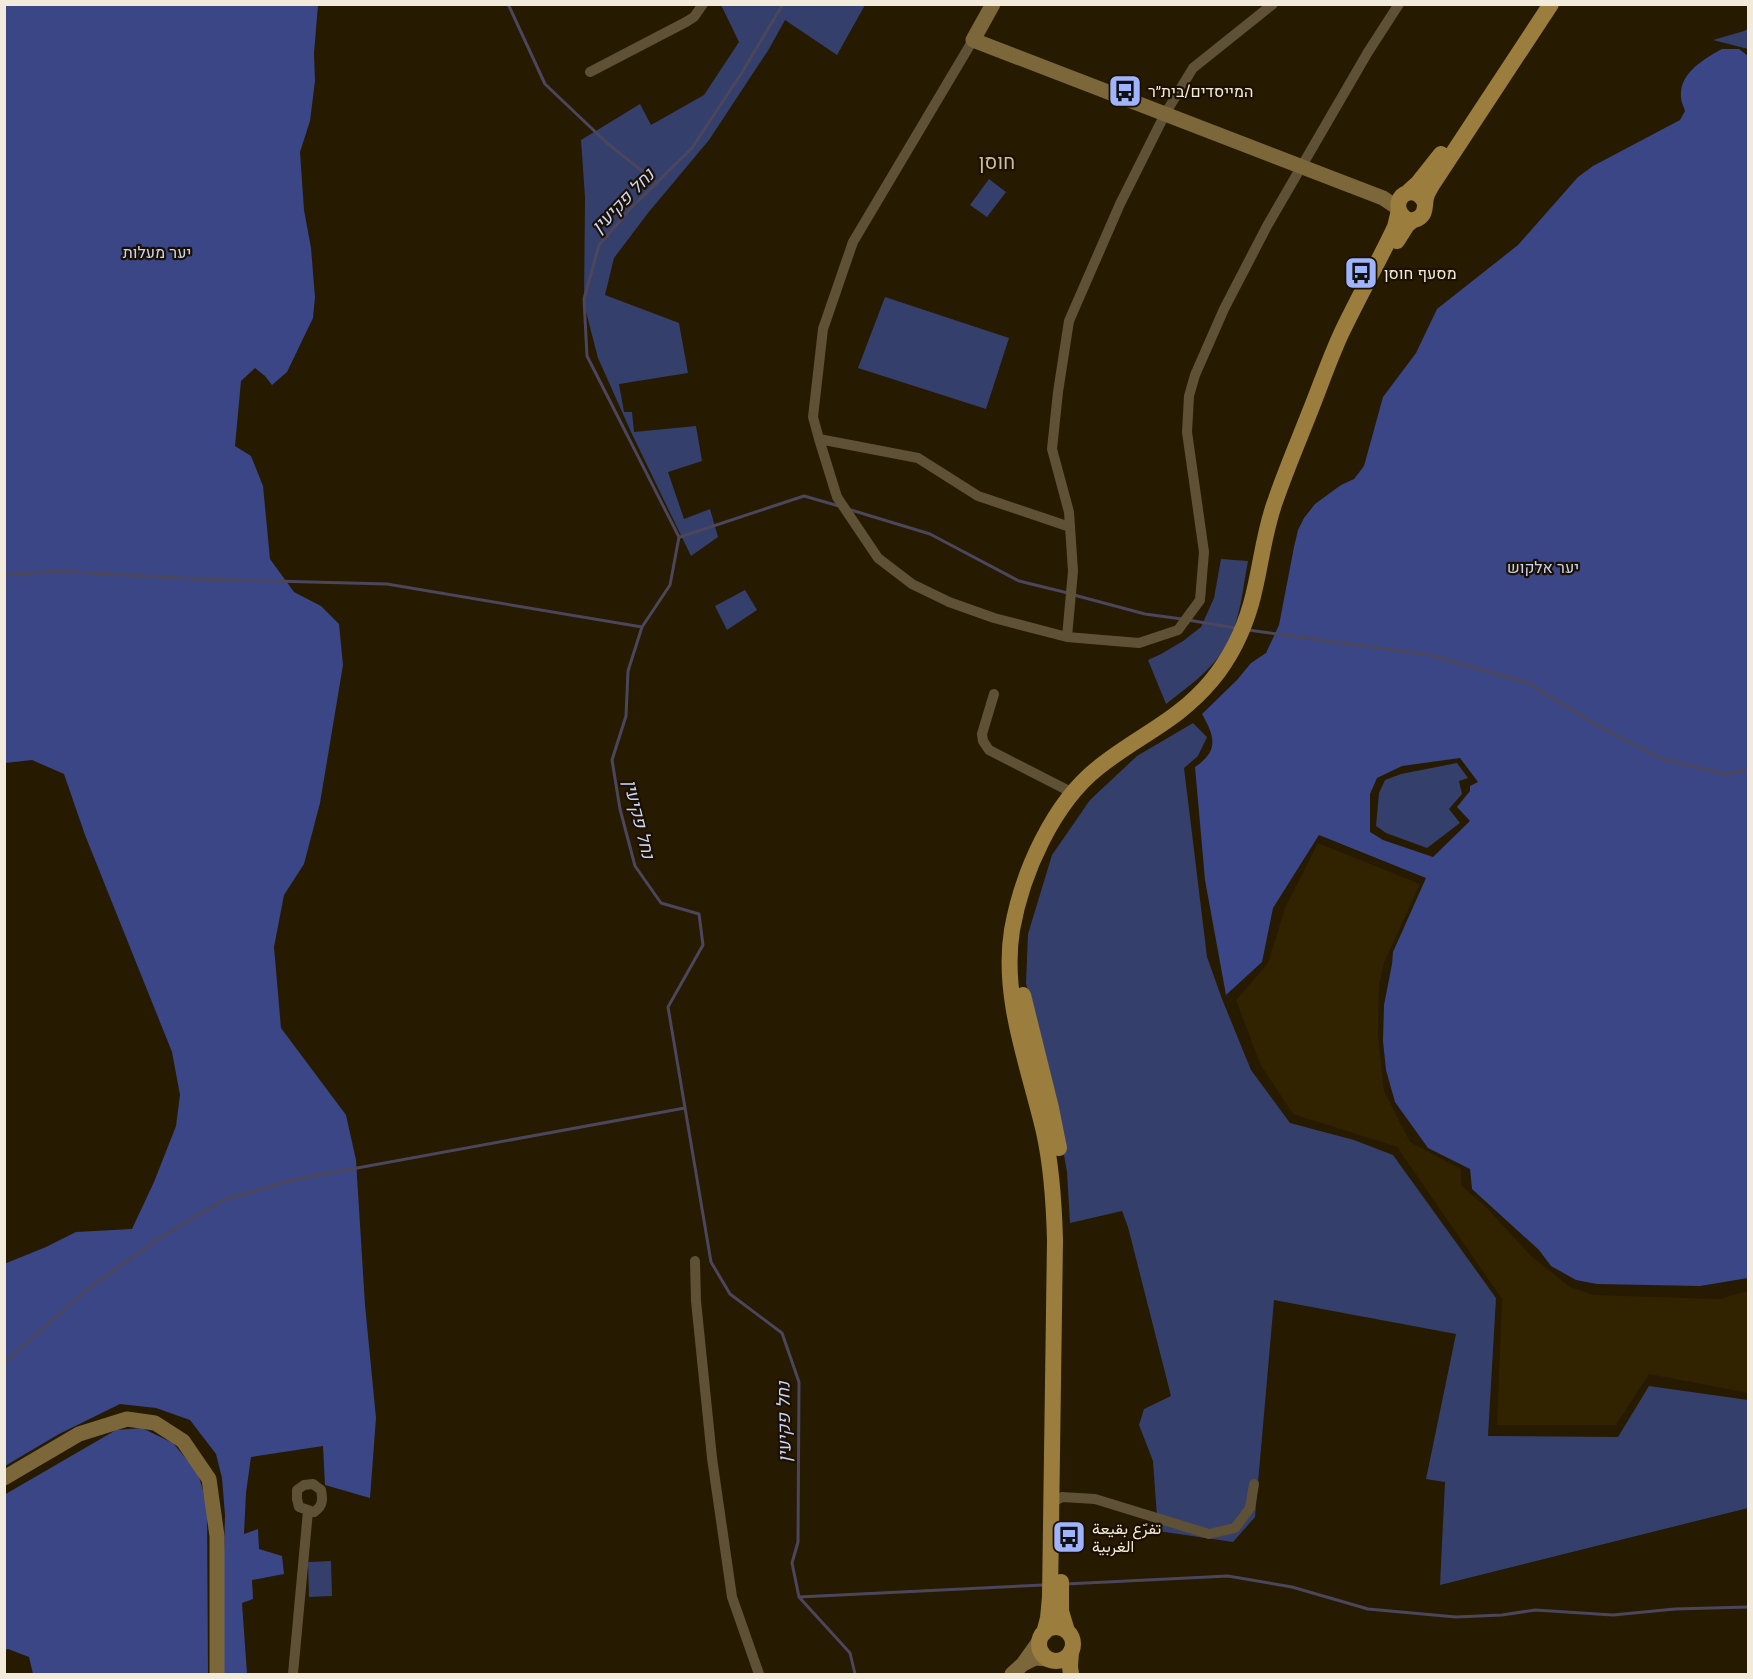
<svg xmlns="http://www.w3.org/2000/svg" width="1753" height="1679" font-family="'DM Sans',Vazirmatn,Heebo,sans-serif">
	<rect width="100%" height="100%" fill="#261a01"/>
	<!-- built -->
	<path fill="#312200" d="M 1318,843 L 1420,884 L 1384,963 L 1379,985 L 1378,1035 L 1384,1091 L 1410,1142 L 1461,1169 L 1461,1185 L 1487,1208 L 1531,1256 L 1570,1287 L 1594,1295 L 1719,1299 L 1748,1291 L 1748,1393 L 1649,1374 L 1616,1425 L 1497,1425 L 1502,1299 L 1397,1147 L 1293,1114 L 1260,1064 L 1236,1000 L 1268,963 L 1285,908 Z"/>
	<!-- green -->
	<path fill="#353f6c" d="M 721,5 L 865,5 L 837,55 L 785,20 L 769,49 L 709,140 L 648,213 L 614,258 L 605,295 L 679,323 L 688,373 L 619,384 L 624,412 L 632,412 L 634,432 L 696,426 L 702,461 L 668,472 L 684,519 L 710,509 L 718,537 L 691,556 L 631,432 L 598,358 L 584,304 L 585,197 L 581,140 L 640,104 L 651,125 L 704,95 L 739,42 Z
		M 1748,29 L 1748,49 L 1713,40 L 1744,31 Z
		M 989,179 L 1006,192 L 987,217 L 970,205 Z
		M 885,297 L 1009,338 L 986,409 L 858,368 Z
		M 1221,559 L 1248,561 C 1243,586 1241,615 1230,638 C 1217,667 1190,685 1166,704 L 1148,660 L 1161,654 L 1183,641 L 1201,627 L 1214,598 Z
		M 745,590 L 757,610 L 727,630 L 715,606 Z
		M 1193,723 L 1207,737 L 1198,756 L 1184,768 L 1207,957 L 1222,999 L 1251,1070 L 1290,1123 L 1354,1140 L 1393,1155 L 1496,1298 L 1488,1436 L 1618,1437 L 1649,1386 L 1748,1400 L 1748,1508 L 1440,1585 L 1445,1482 L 1426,1479 L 1456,1334 L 1274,1300 L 1255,1517 L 1233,1542 L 1158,1531 L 1153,1461 L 1139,1425 L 1144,1409 L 1171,1396 L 1128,1227 L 1122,1211 L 1070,1223 L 1067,1172 L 1059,1126 L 1026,983 L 1028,934 L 1052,855 L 1090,800 L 1137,756 Z
		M 1457,763 L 1468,778 L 1459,781 L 1462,794 L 1449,809 L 1460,823 L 1427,848 L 1386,833 L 1376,826 L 1379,793 L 1385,780 L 1401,774 Z
		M 331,1561 L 332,1596 L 309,1597 L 308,1562 Z"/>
	<!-- forest -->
	<path fill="#3a4686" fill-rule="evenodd" d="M 5,5 L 318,5 L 314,53 L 315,81 L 310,121 L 300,152 L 304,210 L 311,248 L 315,297 L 313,318 L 287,372 L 272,385 L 265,376 L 255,368 L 241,381 L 235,446 L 251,456 L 263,486 L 270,559 L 294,592 L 321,606 L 339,624 L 343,665 L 320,803 L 304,864 L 284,895 L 274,947 L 281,1028 L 346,1115 L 356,1160 L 365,1305 L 376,1418 L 370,1498 L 325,1485 L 323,1446 L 251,1457 L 246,1493 L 244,1534 L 258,1529 L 259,1549 L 282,1556 L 284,1574 L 252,1580 L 253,1599 L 242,1603 L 247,1674 L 221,1674 L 225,1515 L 222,1478 L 216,1454 L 190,1420 L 156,1408 L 120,1404 L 59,1434 L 5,1466 L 4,1264 L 46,1247 L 76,1232 L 132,1229 L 154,1182 L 176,1126 L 180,1095 L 172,1052 L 85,835 L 64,774 L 32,760 L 5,763 Z
		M 1722,49 L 1739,49 L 1748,56 L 1748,1278 L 1700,1286 L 1597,1284 L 1576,1280 L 1551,1266 L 1539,1250 L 1472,1189 L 1470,1169 L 1428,1148 L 1395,1102 L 1386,1070 L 1383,1041 L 1384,1005 L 1392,964 L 1393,952 L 1426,878 L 1319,835 L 1273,908 L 1262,962 L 1226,995 L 1205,880 L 1195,767 C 1219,751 1215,737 1202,714 L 1237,680 L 1251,663 L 1266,653 L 1279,625 L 1294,547 L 1298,530 L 1304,518 L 1315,504 L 1341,485 L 1354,479 L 1364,466 L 1383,397 L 1416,353 L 1437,309 L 1518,245 L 1578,177 L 1593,166 L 1680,120 L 1685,111 C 1684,107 1681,102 1681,97 C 1679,73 1704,59 1722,49 ZM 1460,758 L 1478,782 L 1470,786 L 1470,791 L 1457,807 L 1470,821 L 1433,857 L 1383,840 L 1370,832 L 1370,794 L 1377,778 L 1402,766 Z
		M 142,1428 L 173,1443 L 198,1473 L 207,1505 L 208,1674 L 33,1674 L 29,1657 L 8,1649 L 5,1650 L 4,1495 L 116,1430 Z"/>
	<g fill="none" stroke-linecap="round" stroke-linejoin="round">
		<!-- stream -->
		<path stroke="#4b465c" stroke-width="3" d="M 508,4 L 545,84 L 607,143 L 657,183
			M 783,4 L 741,74 L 692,148 L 630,209 L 599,245 L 584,299 L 587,356 L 679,537 L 670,585 L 642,627 L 628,671 L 626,716 L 612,760 L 620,809 L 635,866 L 661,903 L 699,914 L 703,945 L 668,1007 L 711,1262 L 730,1294 L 782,1333 L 799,1382 L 798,1542 L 792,1563 L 799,1597 L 850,1653 L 855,1674
			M 851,510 L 930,534 L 1019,581 L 1068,593
			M 680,537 L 804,496 L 839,506
			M 4,575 L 58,571 L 195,579 L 387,584 L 642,627
			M 1074,595 L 1145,614 L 1182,619
			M 1188,620 L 1235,628
			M 1248,630 L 1430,655 L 1528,683 L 1598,726 L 1662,759 L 1725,774 L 1748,770
			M 4,1363 L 85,1291 L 158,1239 L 223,1200 L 297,1179 L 685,1108
			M 1066,1584 L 1228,1576 L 1292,1587 L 1368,1609 L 1456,1617 L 1502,1615 L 1535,1610 L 1613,1615 L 1675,1609 L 1748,1607
			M 799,1597 L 1044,1585"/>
		<!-- street -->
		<path stroke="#5e5136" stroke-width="10" d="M 973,40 L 853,242 L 823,329 L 813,417 L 819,439 L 837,497 L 878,558 L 912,584 L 949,602 L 994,618 L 1067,637 L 1139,643 L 1178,630 L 1200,600 L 1204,552 L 1187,432 L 1189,396 L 1195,375 L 1224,309 L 1267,226 L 1368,52 L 1399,4
			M 590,72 L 686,22 L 694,17 L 703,4
			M 819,439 L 918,458 L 978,496 L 1070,527
			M 1067,637 L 1073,571 L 1069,512 L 1052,449 L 1058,392 L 1069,321 L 1120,204 L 1165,114 L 1193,68 L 1273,4
			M 994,694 L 982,734 L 983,741 L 989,750 L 1073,793
			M 695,1261 L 696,1301 L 712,1458 L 732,1597 L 759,1674
			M 313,1484 L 321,1490 C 323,1500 323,1506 314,1512 L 299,1507 L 297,1499 L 297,1490 L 304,1485 Z
			M 1052,1507 L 1055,1501 L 1062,1497 L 1095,1499 L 1209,1534 L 1235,1528 L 1250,1508 L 1254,1484
			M 293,1674 L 308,1511"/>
		<!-- secondary -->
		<path stroke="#7c673a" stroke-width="15" d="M 993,4 L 973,40 L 1383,198 L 1398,208
			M 4,1478 L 79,1434 L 127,1419 L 155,1423 L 183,1441 L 209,1479 L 217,1536 L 217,1674
			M 1023,1664 L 1035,1658 L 1048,1659
			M 1012,1674 L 1023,1664 L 1040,1640"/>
		<!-- primary -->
		<path stroke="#9b7d3e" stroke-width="16" d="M 1407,193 L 1418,183 L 1441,154
			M 1425,203 C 1421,194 1411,188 1402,196 C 1392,207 1404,225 1417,219 C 1427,214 1424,206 1426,198 C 1427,193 1430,189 1432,185 L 1551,4
			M 1397,241 L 1407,225 L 1413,220
			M 1023,995 L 1051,1108 L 1059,1148
			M 1061,1582 L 1061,1611 L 1067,1631
			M1039 1644a17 17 0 1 1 34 0a17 17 0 1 1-34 0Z
			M 1044,1633 L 1048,1618 L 1050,1597 L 1055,1240 C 1054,1203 1052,1168 1044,1132 C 1029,1067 1001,998 1012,930 C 1022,873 1053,803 1099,767 C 1139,735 1178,721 1212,680 C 1230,658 1243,632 1251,604 C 1261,569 1263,533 1276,499 C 1286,470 1298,442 1309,414 C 1320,387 1329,360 1341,334 C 1358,298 1378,263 1395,227 L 1399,210
			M 1071,1651 L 1070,1667 L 1071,1674"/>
	</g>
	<!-- icons -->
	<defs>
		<symbol id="bus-square" viewBox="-11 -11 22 22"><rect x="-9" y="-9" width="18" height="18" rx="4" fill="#a0b3fd" stroke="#1c1100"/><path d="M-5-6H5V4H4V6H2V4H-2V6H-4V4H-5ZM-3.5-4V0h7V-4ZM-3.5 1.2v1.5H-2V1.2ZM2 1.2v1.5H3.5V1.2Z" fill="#111"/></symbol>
	</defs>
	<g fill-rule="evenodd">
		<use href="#bus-square" x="1106" y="72" width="38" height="38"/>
		<use href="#bus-square" x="1342" y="254" width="38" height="38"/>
		<use href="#bus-square" x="1050" y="1518" width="38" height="38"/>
	</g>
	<g text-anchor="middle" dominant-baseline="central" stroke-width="4.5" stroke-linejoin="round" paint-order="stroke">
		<!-- poi labels -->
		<g font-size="16" fill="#f2eadb" stroke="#1c1100" text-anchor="start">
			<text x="1148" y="91">המייסדים/בית״ר</text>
			<text x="1384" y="273">מסעף חוסן</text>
			<text x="1092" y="1528">تفرّع بقيعة<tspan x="1092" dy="18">الغربية</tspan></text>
		</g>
		<!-- park labels -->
		<g font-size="16" fill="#c8d3fa" stroke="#1c1100">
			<text x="157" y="252">יער מעלות</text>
			<text x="1543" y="567">יער אלקוש</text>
		</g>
		<!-- water labels -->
		<g font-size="18" font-style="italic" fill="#cbd6fd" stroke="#1c1100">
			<text transform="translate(623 201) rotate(-46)">נחל פקיעין</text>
			<text transform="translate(639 819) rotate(76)">נחל פקיעין</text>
			<text transform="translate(784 1422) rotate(-91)">נחל פקיעין</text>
		</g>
		<!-- quarter labels -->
		<g font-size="20" fill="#cebea0" stroke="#1c1100">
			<text x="997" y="162">חוסן</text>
		</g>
	</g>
	<!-- border -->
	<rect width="1753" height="1679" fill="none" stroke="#f2eadb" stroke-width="12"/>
</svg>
